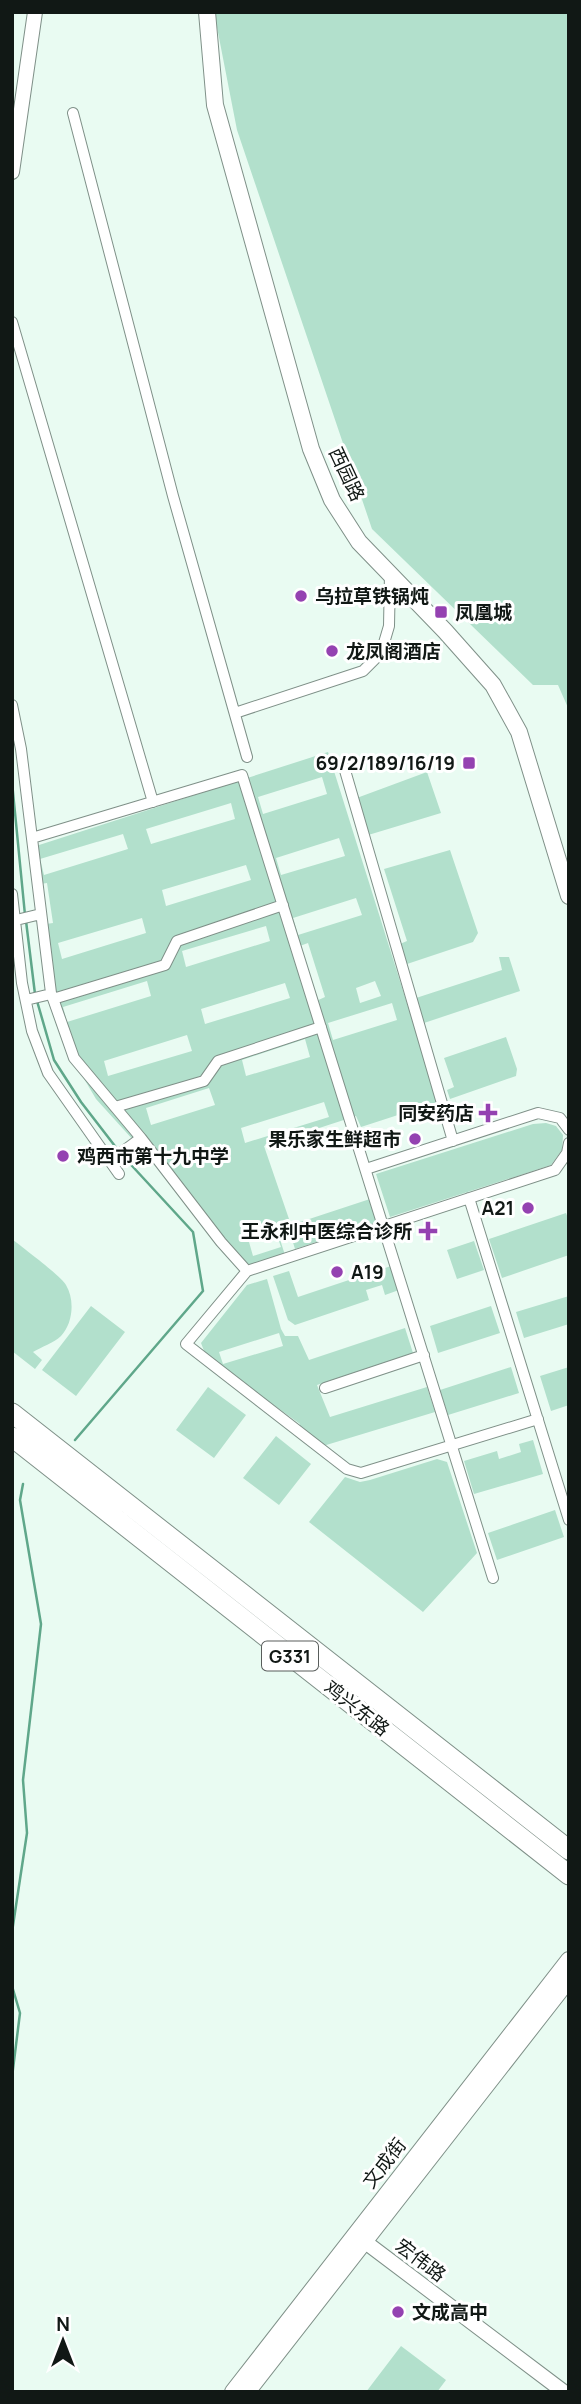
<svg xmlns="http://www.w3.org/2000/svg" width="581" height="2404" font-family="Manrope,'Noto Sans SC',sans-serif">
	<rect width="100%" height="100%" fill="#e9fbf2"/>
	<!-- green -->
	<path fill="#b2e0cc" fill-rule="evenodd" d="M 214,12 L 569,12 L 569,710 L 558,685 L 533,685 L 372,529 L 237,130 Z
		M 328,752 L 438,1102 L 361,1127 L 356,1116 L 264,1146 L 289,1219 L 275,1224 L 285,1255 L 249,1268 L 96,1099 L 83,1077 L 55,992 L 46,924 L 53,923 L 47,883 L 40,884 L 36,846 ZM 322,777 L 327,794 L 263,814 L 258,797 ZM 231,803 L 235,819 L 151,844 L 146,829 ZM 123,834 L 128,849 L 44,875 L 40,859 ZM 339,838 L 345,856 L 281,875 L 276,858 ZM 246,865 L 251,880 L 166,906 L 162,890 ZM 356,898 L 362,915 L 298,935 L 293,918 ZM 142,918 L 146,933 L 62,959 L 58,943 ZM 266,926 L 270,941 L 186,967 L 182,951 ZM 308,943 L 325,997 L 314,1002 L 297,947 ZM 147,981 L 151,996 L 67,1022 L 63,1007 ZM 375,981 L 381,996 L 360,1003 L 356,988 ZM 285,983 L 290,998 L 205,1024 L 201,1009 ZM 392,1003 L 397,1020 L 333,1040 L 328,1023 ZM 187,1035 L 192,1051 L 108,1076 L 104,1061 ZM 305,1039 L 310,1057 L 246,1076 L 242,1060 ZM 209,1088 L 215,1105 L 151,1125 L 146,1108 ZM 324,1102 L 329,1117 L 245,1143 L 241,1128 ZM 274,1227 L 281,1247 L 253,1256 L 247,1235 Z
		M 427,772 L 441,813 L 365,836 L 354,799 Z
		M 450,850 L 478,933 L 473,942 L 407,964 L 400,944 L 407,941 L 384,869 Z
		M 499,957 L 509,957 L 520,991 L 424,1023 L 416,998 L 502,970 Z
		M 506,1037 L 517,1069 L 516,1076 L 450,1099 L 447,1090 L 454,1087 L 444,1058 Z
		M 546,1123 L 556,1126 L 563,1135 L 562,1150 L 551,1165 L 390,1217 L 376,1174 L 533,1124 Z
		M 370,1199 L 377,1222 L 295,1249 L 288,1226 Z
		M 566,1213 L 569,1221 L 569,1255 L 502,1278 L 489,1239 Z
		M 12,1239 C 23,1248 60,1275 66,1285 C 75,1300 73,1323 61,1336 C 54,1343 41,1347 33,1352 L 42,1360 L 35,1369 L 12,1351 Z
		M 474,1241 L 484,1270 L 457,1279 L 447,1250 Z
		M 391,1266 L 399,1290 L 385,1295 L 382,1285 L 366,1290 L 369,1300 L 295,1325 L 288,1320 L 273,1276 L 289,1271 L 298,1297 Z
		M 267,1279 L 281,1329 L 285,1336 L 298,1336 L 309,1360 L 405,1328 L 413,1353 L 317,1385 L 330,1417 L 427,1387 L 435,1412 L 323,1446 L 298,1428 L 300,1424 L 206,1356 L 201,1343 L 247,1285 ZM 279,1333 L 283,1346 L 223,1364 L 219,1352 Z
		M 569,1296 L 569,1324 L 524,1338 L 516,1312 Z
		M 91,1306 L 125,1332 L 76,1396 L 42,1370 Z
		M 491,1306 L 500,1333 L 438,1353 L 430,1326 Z
		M 511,1367 L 519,1393 L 448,1415 L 440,1390 Z
		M 569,1367 L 569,1405 L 551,1411 L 540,1376 Z
		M 208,1387 L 246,1415 L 214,1458 L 176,1430 Z
		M 276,1436 L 311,1464 L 279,1505 L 243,1478 Z
		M 533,1440 L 543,1474 L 474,1494 L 464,1461 L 497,1451 L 499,1459 L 521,1452 L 519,1444 Z
		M 437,1459 L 447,1462 L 477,1553 L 423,1612 L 309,1522 L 345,1477 L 360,1482 L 370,1480 Z
		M 555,1510 L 564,1537 L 497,1560 L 488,1533 Z
		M 401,2346 L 446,2380 L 437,2392 L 366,2392 Z"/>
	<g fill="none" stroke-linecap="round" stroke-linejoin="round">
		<!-- stream -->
		<path stroke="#5fa78a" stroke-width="2.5" d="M 12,782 L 25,915
			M 26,921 L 35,994
			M 37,1001 L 54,1060 L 81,1102 L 118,1150
			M 75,1440 L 203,1291 L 193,1232 L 122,1155
			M 12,1932 L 27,1833 L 23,1780 L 41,1624 L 20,1500 L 23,1484
			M 12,1986 L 20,2013 L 12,2077"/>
		<defs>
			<path id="minor" d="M 73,113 L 173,496 L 247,757
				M 12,322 L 153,802
				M 12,705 L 21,749 L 51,993 L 74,1058 L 141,1138 L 221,1242 L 247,1271 L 186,1344 L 347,1469 L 361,1473 L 538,1419
				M 235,713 L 363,671 L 381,653 L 389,626 L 390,574
				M 344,767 L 453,1141
				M 32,838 L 242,775 L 493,1578
				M 12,894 L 22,983 L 32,1031 L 48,1073 L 119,1174
				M 12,921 L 41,914
				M 53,999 L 165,965 L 177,941 L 283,905
				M 26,1000 L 51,994
				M 115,1107 L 204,1081 L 218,1061 L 321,1027
				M 110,1161 L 141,1138
				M 366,1169 L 538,1113 L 560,1118 L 569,1130
				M 469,1198 L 569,1520
				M 247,1271 L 555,1170 L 567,1153 L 569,1143
				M 325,1388 L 424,1355"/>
			<path id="tertiary" d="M 12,172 L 35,12
				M 356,2235 L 564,2392"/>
			<path id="secondary" d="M 207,12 L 215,105 L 311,449 L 332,500 L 359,542 L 445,631 L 493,685 L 519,732 L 569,896
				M 233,2392 L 569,1960
				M 247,2392 L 569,1979"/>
			<path id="trunk" d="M 12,1413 L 569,1850
				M 12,1437 L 569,1875"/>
		</defs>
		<!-- minor casing -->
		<use href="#minor" stroke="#7f9088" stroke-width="12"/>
		<!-- tertiary casing -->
		<use href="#tertiary" stroke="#7f9088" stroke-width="16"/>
		<!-- secondary casing -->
		<use href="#secondary" stroke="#7f9088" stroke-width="18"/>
		<!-- trunk casing -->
		<use href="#trunk" stroke="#7f9088" stroke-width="21"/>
		<!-- minor -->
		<use href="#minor" stroke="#fff" stroke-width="10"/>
		<!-- tertiary -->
		<use href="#tertiary" stroke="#fff" stroke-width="14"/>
		<!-- secondary -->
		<use href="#secondary" stroke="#fff" stroke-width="16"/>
		<!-- trunk -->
		<use href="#trunk" stroke="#fff" stroke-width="19"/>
	</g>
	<!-- markers -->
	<g fill="#9442b1" stroke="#fff" stroke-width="2.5">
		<circle cx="301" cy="596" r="7"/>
		<rect x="434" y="605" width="14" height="14" rx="3.5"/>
		<circle cx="332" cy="651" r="7"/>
		<rect x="462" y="756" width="14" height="14" rx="3.5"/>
		<path d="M484.5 1102.5h7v7h7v7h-7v7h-7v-7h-7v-7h7z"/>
		<circle cx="415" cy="1139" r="7"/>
		<circle cx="63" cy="1156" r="7"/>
		<circle cx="528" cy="1208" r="7"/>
		<path d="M424.5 1220.5h7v7h7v7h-7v7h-7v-7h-7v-7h7z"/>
		<circle cx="337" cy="1272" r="7"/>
		<circle cx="398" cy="2312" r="7"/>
	</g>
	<g text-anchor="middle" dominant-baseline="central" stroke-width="6" stroke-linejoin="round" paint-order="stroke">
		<!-- shield labels -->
		<rect fill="#fff" stroke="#585d5b" stroke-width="2" x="262" y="1641.5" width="56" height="29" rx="5"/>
		<g font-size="18" font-weight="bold" fill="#111815">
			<text x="290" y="1656">G331</text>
		</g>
		<!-- street labels -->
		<g font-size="19" fill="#111815" stroke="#fff">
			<text transform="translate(347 474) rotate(65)">西园路</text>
			<text transform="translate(357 1708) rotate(38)">鸡兴东路</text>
			<text transform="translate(384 2163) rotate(-52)">文成街</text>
			<text transform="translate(421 2260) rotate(37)">宏伟路</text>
		</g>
		<!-- poi labels -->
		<g font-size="19" font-weight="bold" fill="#111815" stroke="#fff" text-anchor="start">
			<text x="315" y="596">乌拉草铁锅炖</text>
			<text x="455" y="612">凤凰城</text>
			<text x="346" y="651">龙凤阁酒店</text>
			<text x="455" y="763" text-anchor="end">69/2/189/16/19</text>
			<text x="474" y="1113" text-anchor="end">同安药店</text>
			<text x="401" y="1139" text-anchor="end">果乐家生鲜超市</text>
			<text x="77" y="1156">鸡西市第十九中学</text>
			<text x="514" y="1208" text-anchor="end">A21</text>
			<text x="412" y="1231" text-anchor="end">王永利中医综合诊所</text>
			<text x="351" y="1272">A19</text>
			<text x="412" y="2312">文成高中</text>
		</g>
	</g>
	<!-- border -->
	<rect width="581" height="2404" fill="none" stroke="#111815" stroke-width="28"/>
	<!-- north arrow -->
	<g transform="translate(63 2341)" stroke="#ffffff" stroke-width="5" paint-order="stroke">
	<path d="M0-5L12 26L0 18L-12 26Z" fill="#111815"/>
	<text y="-10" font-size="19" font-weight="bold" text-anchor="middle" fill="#111815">N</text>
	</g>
</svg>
